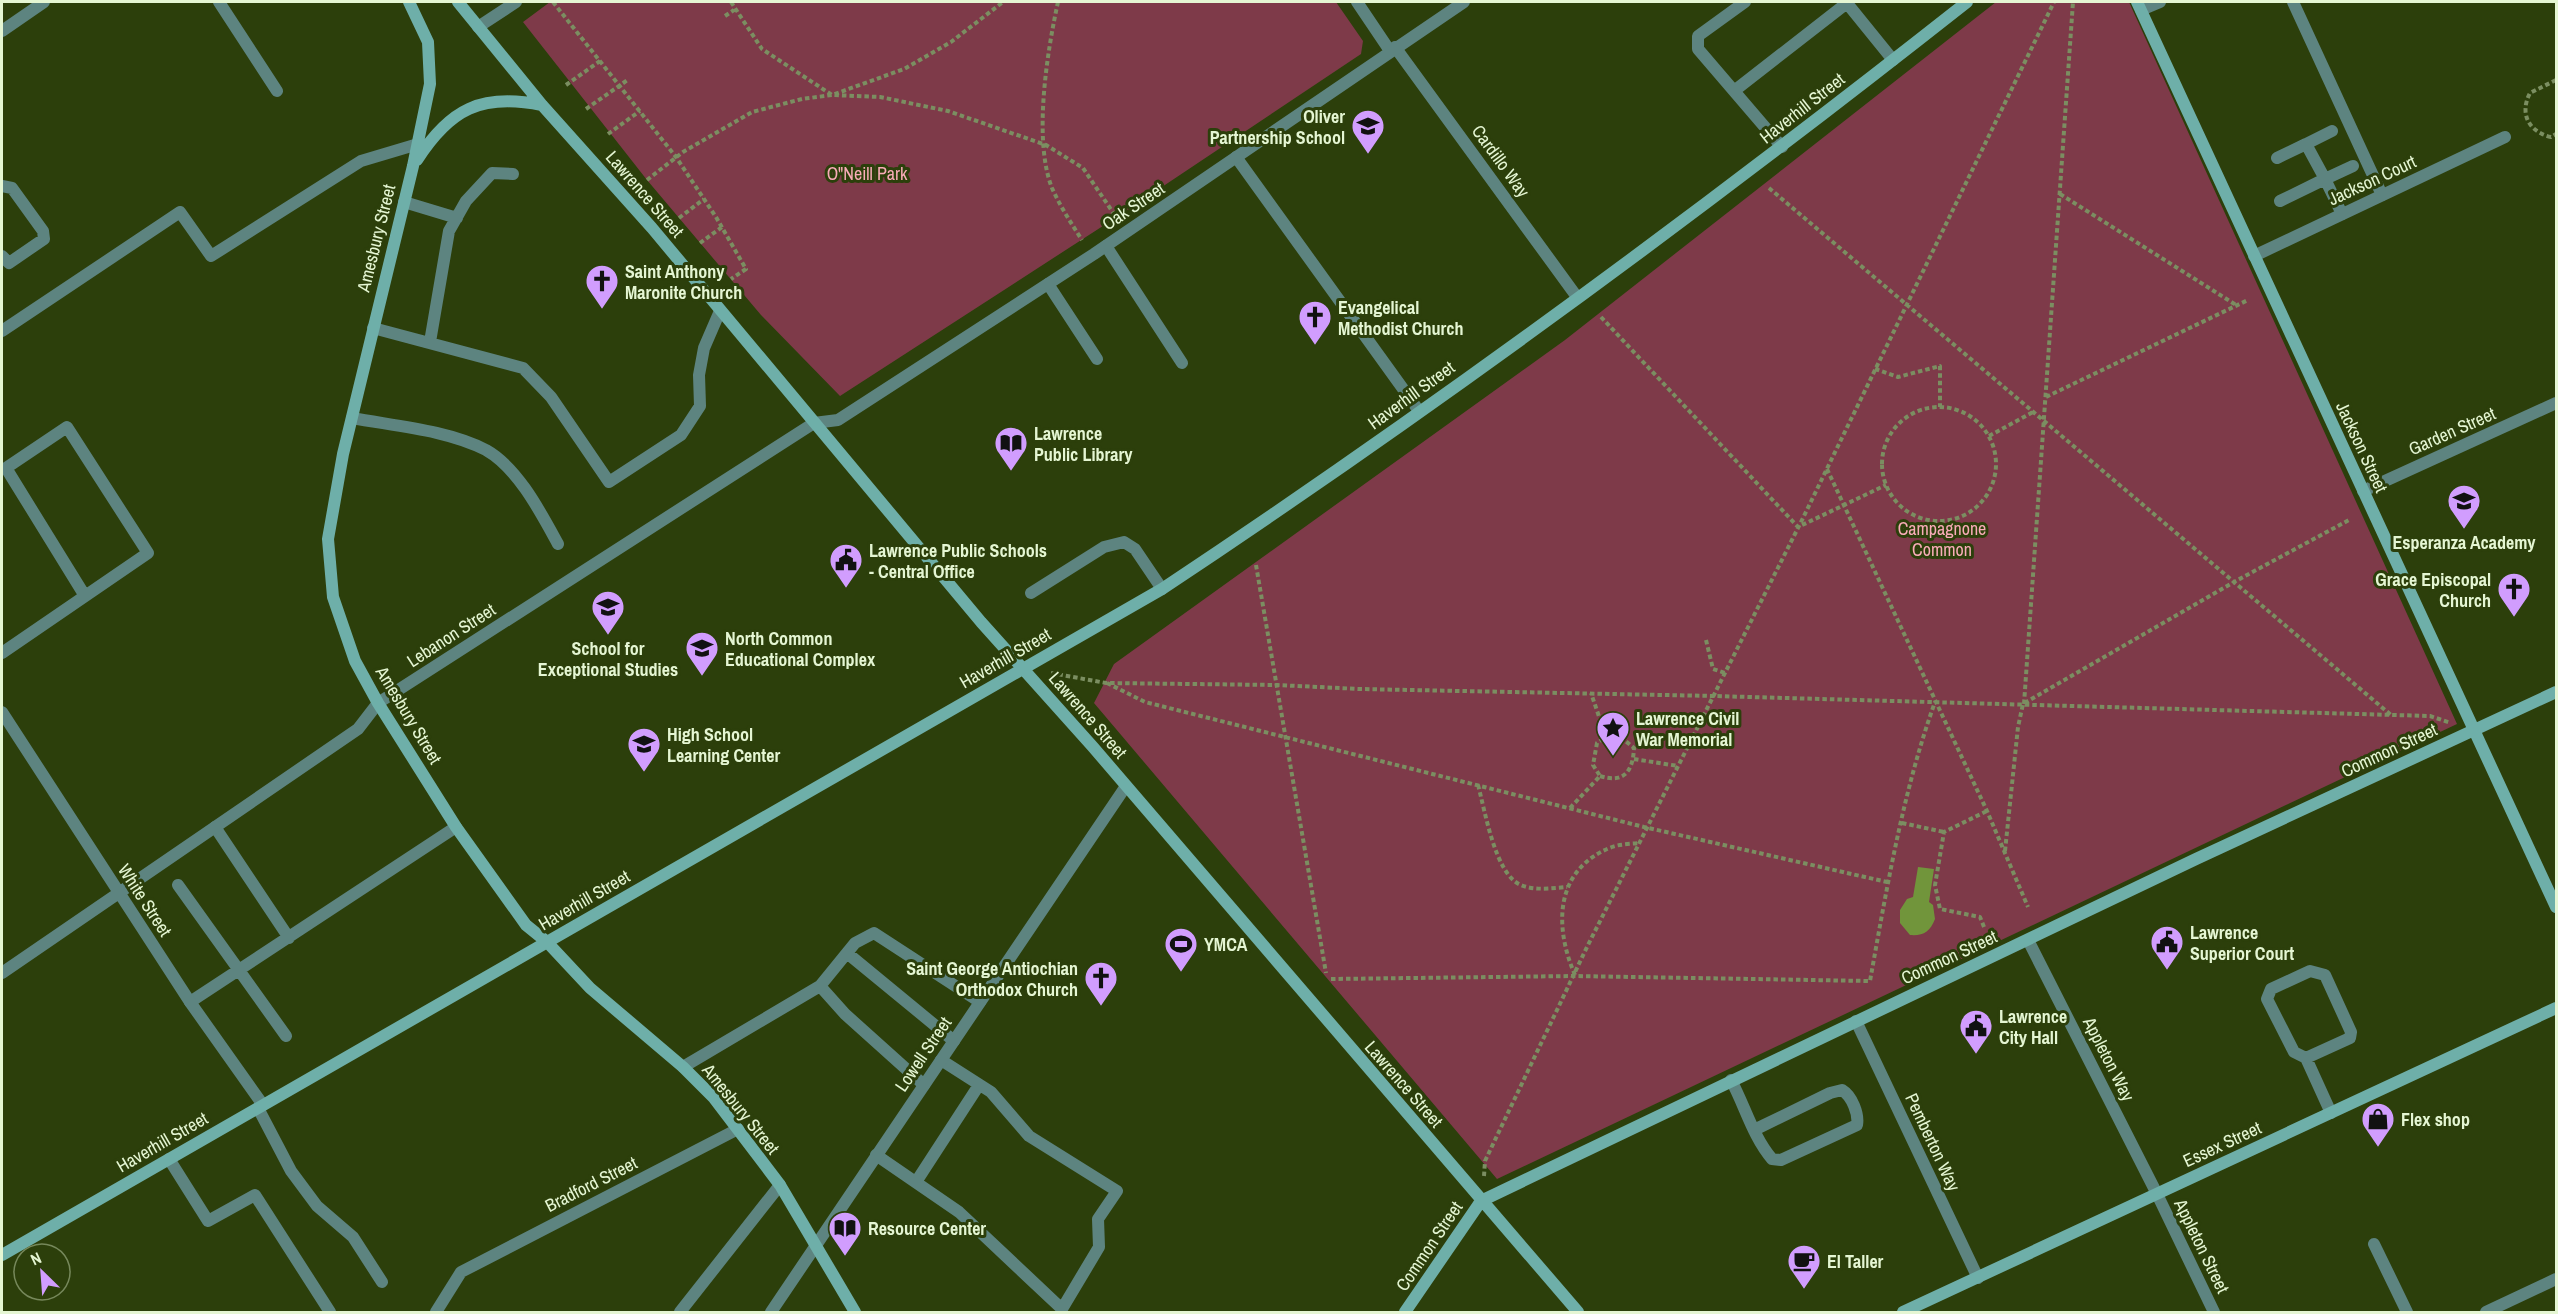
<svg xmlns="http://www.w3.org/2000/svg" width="2558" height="1314" font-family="'Archivo Narrow',sans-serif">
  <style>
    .green { fill: #7e3a49 }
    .water { fill: #71953b }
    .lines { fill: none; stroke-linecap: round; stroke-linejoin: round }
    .path { stroke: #7b8e61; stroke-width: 4; stroke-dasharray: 4.5 3; stroke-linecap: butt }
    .service { stroke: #5d8480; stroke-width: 12 }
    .pedestrian { stroke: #5d8480; stroke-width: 12 }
    .minor { stroke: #5d8480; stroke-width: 12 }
    .tertiary { stroke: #5d8480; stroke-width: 12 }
    .secondary { stroke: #6eafa9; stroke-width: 12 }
    .labels { text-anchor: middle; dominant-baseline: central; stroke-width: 6; stroke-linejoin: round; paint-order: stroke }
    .street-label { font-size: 18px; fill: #e5f6d3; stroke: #2c3f0b }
    .poi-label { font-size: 18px; font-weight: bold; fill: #e5f6d3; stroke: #2c3f0b; text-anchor: start }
    .park-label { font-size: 18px; fill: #faacb9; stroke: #2c3f0b }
  </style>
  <rect width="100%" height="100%" fill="#2c3f0b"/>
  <path class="green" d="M550,2h786l27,39 -2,13 -238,159 -283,183 -79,-81 -114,-135 -124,-158z
    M1996,2h133l328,722 -960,455 -403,-476 20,-39 451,-324z"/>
  <path class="water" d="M1918,867l16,2 -5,33 4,3 2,14c-5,13 -12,17 -25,16l-10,-12v-13l7,-11 6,-2z"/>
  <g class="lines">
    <path class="path" d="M553,2l123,155 40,60 30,52 -15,10
      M731,2l31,47 70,46 48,2 68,14 98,34 37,23 33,49
      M1058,2c-11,50 -25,138 -6,186 8,18 19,35 30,52
      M725,16l9,-6
      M2556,80l-26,13c-11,21 -1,39 21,44l5,-3
      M566,85l34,-24
      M586,109l43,-30
      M608,134l32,-23
      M647,180l36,-28 69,-40 50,-13 30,-4 72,-26 47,-27 52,-40
      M1769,188l622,527
      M2060,194l176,111
      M679,218l25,-19
      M700,243l22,-16
      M1601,317l197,210 88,-42
      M1875,369l23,8 42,-11v41
      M2046,397l202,-97
      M1882 464a57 57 0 1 1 114 0a57 57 0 1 1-114 0Z
      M1989,436l44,-24
      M1827,469l160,342 41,96
      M1256,565l70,408
      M1706,640l7,29 12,4
      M1051,673l55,10 171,2 83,4 354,7 716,20 21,7
      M1107,683l38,19 499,125 243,55
      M2024,704l49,-702
      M1634,759l44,7
      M1600,776c25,8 33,-6 34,-28l-17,-14 -11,3
      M1478,785c7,25 17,90 43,100 14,6 32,3 46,2
      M1570,808l30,-32 -7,-11 4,-22 9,-6 -15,-44
      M1902,823l42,9
      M2005,851l13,-124 5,-23 211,-122 115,-62
      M1984,927l-4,-10 -40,-8 -5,-24 9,-53 43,-21
      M1575,975c-21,-48 -21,-106 37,-128 8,-3 19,-3 27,-4
      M1331,979l244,-3 295,5c17,-94 33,-190 65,-279
      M1484,1176l1,-15 102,-214 216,-429 251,-516"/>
    <path class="service" d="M219,2l58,89
      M1745,2l-47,34v13l84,98
      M1846,2l47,58
      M2293,2l89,193
      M1395,47l182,250
      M1734,91l113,-88
      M2306,144l26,-13
      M1236,157l183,254
      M2277,158l29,-14 19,35 -45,22
      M2,186l10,2 31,43 1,8 -35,24 -7,-7
      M404,202l53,16
      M2342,214l-17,-35 28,-13
      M1106,246l76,117
      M1048,284l49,75
      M373,328l150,40 28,29 58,85 72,-47 19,-29 -1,-31 5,-27 16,-37
      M2,331l178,-119 31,44 150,-95 57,-17
      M430,342l19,-111 17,-30 26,-28 21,1
      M352,418c43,8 95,12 134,32 32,18 55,63 72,94
      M1031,593l73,-46 20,-5 11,7 27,40
      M2,653l146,-100 -81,-126 -61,41 79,128
      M215,827l74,111
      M178,885l108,151
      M847,953l107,88
      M820,986l25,28 79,71
      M190,1002l266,-175
      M2306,1058l44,-20 1,-6 -26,-57 -15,-4 -39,18 -4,10 27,53 12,6 25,55
      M683,1067l137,-81 35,-43 19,-10 106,69
      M1731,1080c14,26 22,57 41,79l9,1 76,-35c2,-11 -5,-29 -15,-35l-12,3 -76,37
      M258,1108l33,63 26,35 36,31 29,45
      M876,1155l83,57 103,97 37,-62 -1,-28 19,-28 -88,-55 -38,-44 -50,-32
      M169,1159l39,62 47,-26 75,117
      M916,1182l63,-97
      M680,1312l100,-127"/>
    <path class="pedestrian" d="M2028,940l129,254
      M1856,1021l122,257"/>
    <path class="minor" d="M1357,2l33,49
      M2141,10l19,-8
      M478,27l38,-25
      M2,31l42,-29
      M2254,256l251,-119
      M2363,491l193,-88
      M2,712l188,290 73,103
      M2,973l356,-244 20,-26 436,-280 24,-3 256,-166 370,-252
      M2157,1194l57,118
      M2374,1244l33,68
      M436,1312l25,-40 277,-143"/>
    <path class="tertiary" d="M771,1312l355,-526
      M2486,1312l70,-33"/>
    <path class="secondary" d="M409,2l19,40 2,42 -17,82 -70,288 -15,85 5,58 22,64 23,42 78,124 70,98 21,17 43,46 93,79 31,31 66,87 75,127
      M458,2l84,103 110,123 329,394 112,125 485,565
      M2137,2l419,905
      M417,160c33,-51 64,-67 125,-55
      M2,1255l1160,-666c277,-184 545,-382 805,-587
      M1405,1312l76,-111 715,-342 360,-167
      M1903,1312l653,-304"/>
  </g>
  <defs>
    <g id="school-pin" transform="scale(1.725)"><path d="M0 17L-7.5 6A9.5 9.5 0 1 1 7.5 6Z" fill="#d19dfe" stroke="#2c3f0b"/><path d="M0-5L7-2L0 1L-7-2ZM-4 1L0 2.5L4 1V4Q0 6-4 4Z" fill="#111"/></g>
    <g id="church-pin" transform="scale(1.725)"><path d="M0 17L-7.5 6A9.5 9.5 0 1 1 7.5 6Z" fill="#d19dfe" stroke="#2c3f0b"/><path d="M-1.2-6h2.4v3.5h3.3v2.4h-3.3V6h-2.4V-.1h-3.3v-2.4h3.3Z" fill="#111"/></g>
    <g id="library-pin" transform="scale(1.725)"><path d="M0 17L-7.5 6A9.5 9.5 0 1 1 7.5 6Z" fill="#d19dfe" stroke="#2c3f0b"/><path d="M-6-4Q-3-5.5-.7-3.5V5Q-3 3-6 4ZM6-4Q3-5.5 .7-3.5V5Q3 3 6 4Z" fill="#111"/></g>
    <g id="civic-pin" transform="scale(1.725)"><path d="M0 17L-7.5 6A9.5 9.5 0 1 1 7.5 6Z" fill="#d19dfe" stroke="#2c3f0b"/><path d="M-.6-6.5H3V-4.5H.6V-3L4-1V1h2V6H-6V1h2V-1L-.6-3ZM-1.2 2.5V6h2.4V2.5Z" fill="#111"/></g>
    <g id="sight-pin" transform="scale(1.725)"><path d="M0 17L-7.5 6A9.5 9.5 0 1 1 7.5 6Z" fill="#d19dfe" stroke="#2c3f0b"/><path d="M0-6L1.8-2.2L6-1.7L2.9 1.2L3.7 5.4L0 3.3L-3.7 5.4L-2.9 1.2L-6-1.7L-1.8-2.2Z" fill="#111"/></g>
    <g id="stadium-pin" transform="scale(1.725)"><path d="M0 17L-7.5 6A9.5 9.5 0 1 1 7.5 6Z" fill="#d19dfe" stroke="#2c3f0b"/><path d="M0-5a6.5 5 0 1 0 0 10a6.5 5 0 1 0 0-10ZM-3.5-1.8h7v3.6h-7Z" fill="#111"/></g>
    <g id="shop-pin" transform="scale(1.725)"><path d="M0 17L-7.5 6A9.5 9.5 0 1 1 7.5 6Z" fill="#d19dfe" stroke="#2c3f0b"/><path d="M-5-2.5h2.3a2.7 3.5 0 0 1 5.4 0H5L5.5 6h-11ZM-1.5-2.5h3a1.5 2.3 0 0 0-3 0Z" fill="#111"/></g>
    <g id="cafe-pin" transform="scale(1.725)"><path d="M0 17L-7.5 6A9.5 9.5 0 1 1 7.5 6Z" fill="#d19dfe" stroke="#2c3f0b"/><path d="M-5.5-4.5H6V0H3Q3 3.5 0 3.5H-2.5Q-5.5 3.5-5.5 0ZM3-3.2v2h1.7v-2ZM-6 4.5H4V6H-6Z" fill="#111"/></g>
  </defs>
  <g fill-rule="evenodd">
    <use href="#school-pin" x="1368" y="126"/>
    <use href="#church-pin" x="602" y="281"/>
    <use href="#church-pin" x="1315" y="317"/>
    <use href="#library-pin" x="1011" y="443"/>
    <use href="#school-pin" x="2464" y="501"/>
    <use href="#civic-pin" x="846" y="560"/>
    <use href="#church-pin" x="2514" y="589"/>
    <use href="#school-pin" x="608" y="607"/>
    <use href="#school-pin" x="702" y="648"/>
    <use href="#sight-pin" x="1613" y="728"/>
    <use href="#school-pin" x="644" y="744"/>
    <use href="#civic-pin" x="2167" y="942"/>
    <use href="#stadium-pin" x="1181" y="944"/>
    <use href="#church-pin" x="1101" y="978"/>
    <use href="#civic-pin" x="1976" y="1026"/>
    <use href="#shop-pin" x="2378" y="1119"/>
    <use href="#library-pin" x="845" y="1228"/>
    <use href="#cafe-pin" x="1804" y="1261"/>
  </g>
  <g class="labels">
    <g class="street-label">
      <text transform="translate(1802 108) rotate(-38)">Haverhill Street</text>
      <text transform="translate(1501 161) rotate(54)">Cardillo Way</text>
      <text transform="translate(2372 180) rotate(-25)">Jackson Court</text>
      <text transform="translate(645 194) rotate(49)">Lawrence Street</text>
      <text transform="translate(1133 206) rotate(-34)">Oak Street</text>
      <text transform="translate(376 238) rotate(-76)">Amesbury Street</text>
      <text transform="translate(1411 395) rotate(-36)">Haverhill Street</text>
      <text transform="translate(2452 431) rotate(-24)">Garden Street</text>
      <text transform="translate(2362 447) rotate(65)">Jackson Street</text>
      <text transform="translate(451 635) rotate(-33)">Lebanon Street</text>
      <text transform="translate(1005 658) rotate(-30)">Haverhill Street</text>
      <text transform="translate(409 715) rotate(59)">Amesbury Street</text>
      <text transform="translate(1088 715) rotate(49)">Lawrence Street</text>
      <text transform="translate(2389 750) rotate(-25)">Common Street</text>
      <text transform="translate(145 900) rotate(57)">White Street</text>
      <text transform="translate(584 900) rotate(-30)">Haverhill Street</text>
      <text transform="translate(1949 957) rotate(-25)">Common Street</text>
      <text transform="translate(923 1054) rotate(-56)">Lowell Street</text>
      <text transform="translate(2109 1059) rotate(63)">Appleton Way</text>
      <text transform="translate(1404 1084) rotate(49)">Lawrence Street</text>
      <text transform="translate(741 1109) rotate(51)">Amesbury Street</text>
      <text transform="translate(162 1142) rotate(-30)">Haverhill Street</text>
      <text transform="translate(1933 1142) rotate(65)">Pemberton Way</text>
      <text transform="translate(2222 1144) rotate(-25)">Essex Street</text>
      <text transform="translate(591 1184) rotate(-27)">Bradford Street</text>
      <text transform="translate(1429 1246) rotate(-56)">Common Street</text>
      <text transform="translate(2202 1246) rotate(64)">Appleton Street</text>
    </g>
    <g class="poi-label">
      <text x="1345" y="116" text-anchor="end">Oliver<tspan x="1345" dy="21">Partnership School</tspan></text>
      <text x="625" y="271">Saint Anthony<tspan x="625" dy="21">Maronite Church</tspan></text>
      <text x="1338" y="307">Evangelical<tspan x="1338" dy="21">Methodist Church</tspan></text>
      <text x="1034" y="433">Lawrence<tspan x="1034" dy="21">Public Library</tspan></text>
      <text x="2464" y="542" text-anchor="middle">Esperanza Academy</text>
      <text x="869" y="550">Lawrence Public Schools<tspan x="869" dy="21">- Central Office</tspan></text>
      <text x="2491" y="579" text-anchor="end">Grace Episcopal<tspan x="2491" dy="21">Church</tspan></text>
      <text x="725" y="638">North Common<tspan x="725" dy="21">Educational Complex</tspan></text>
      <text x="608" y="648" text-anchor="middle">School for<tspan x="608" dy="21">Exceptional Studies</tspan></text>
      <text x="1636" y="718">Lawrence Civil<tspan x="1636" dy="21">War Memorial</tspan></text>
      <text x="667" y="734">High School<tspan x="667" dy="21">Learning Center</tspan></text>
      <text x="2190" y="932">Lawrence<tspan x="2190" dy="21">Superior Court</tspan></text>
      <text x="1204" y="944">YMCA</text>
      <text x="1078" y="968" text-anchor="end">Saint George Antiochian<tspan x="1078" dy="21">Orthodox Church</tspan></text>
      <text x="1999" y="1016">Lawrence<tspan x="1999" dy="21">City Hall</tspan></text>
      <text x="2401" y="1119">Flex shop</text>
      <text x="868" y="1228">Resource Center</text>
      <text x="1827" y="1261">El Taller</text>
    </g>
    <g class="park-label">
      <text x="867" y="173">O"Neill Park</text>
      <text x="1942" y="528">Campagnone<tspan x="1942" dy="21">Common</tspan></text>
    </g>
  </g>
  <rect width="2558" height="1314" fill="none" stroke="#e5f6d3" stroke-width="6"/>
  <g transform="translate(42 1272) rotate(335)"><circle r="28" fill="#2c3f0b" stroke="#76885b" stroke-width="1.5"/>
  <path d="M0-4.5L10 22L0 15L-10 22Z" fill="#d19dfe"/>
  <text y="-9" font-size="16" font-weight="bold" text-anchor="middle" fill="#e5f6d3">N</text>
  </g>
</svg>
